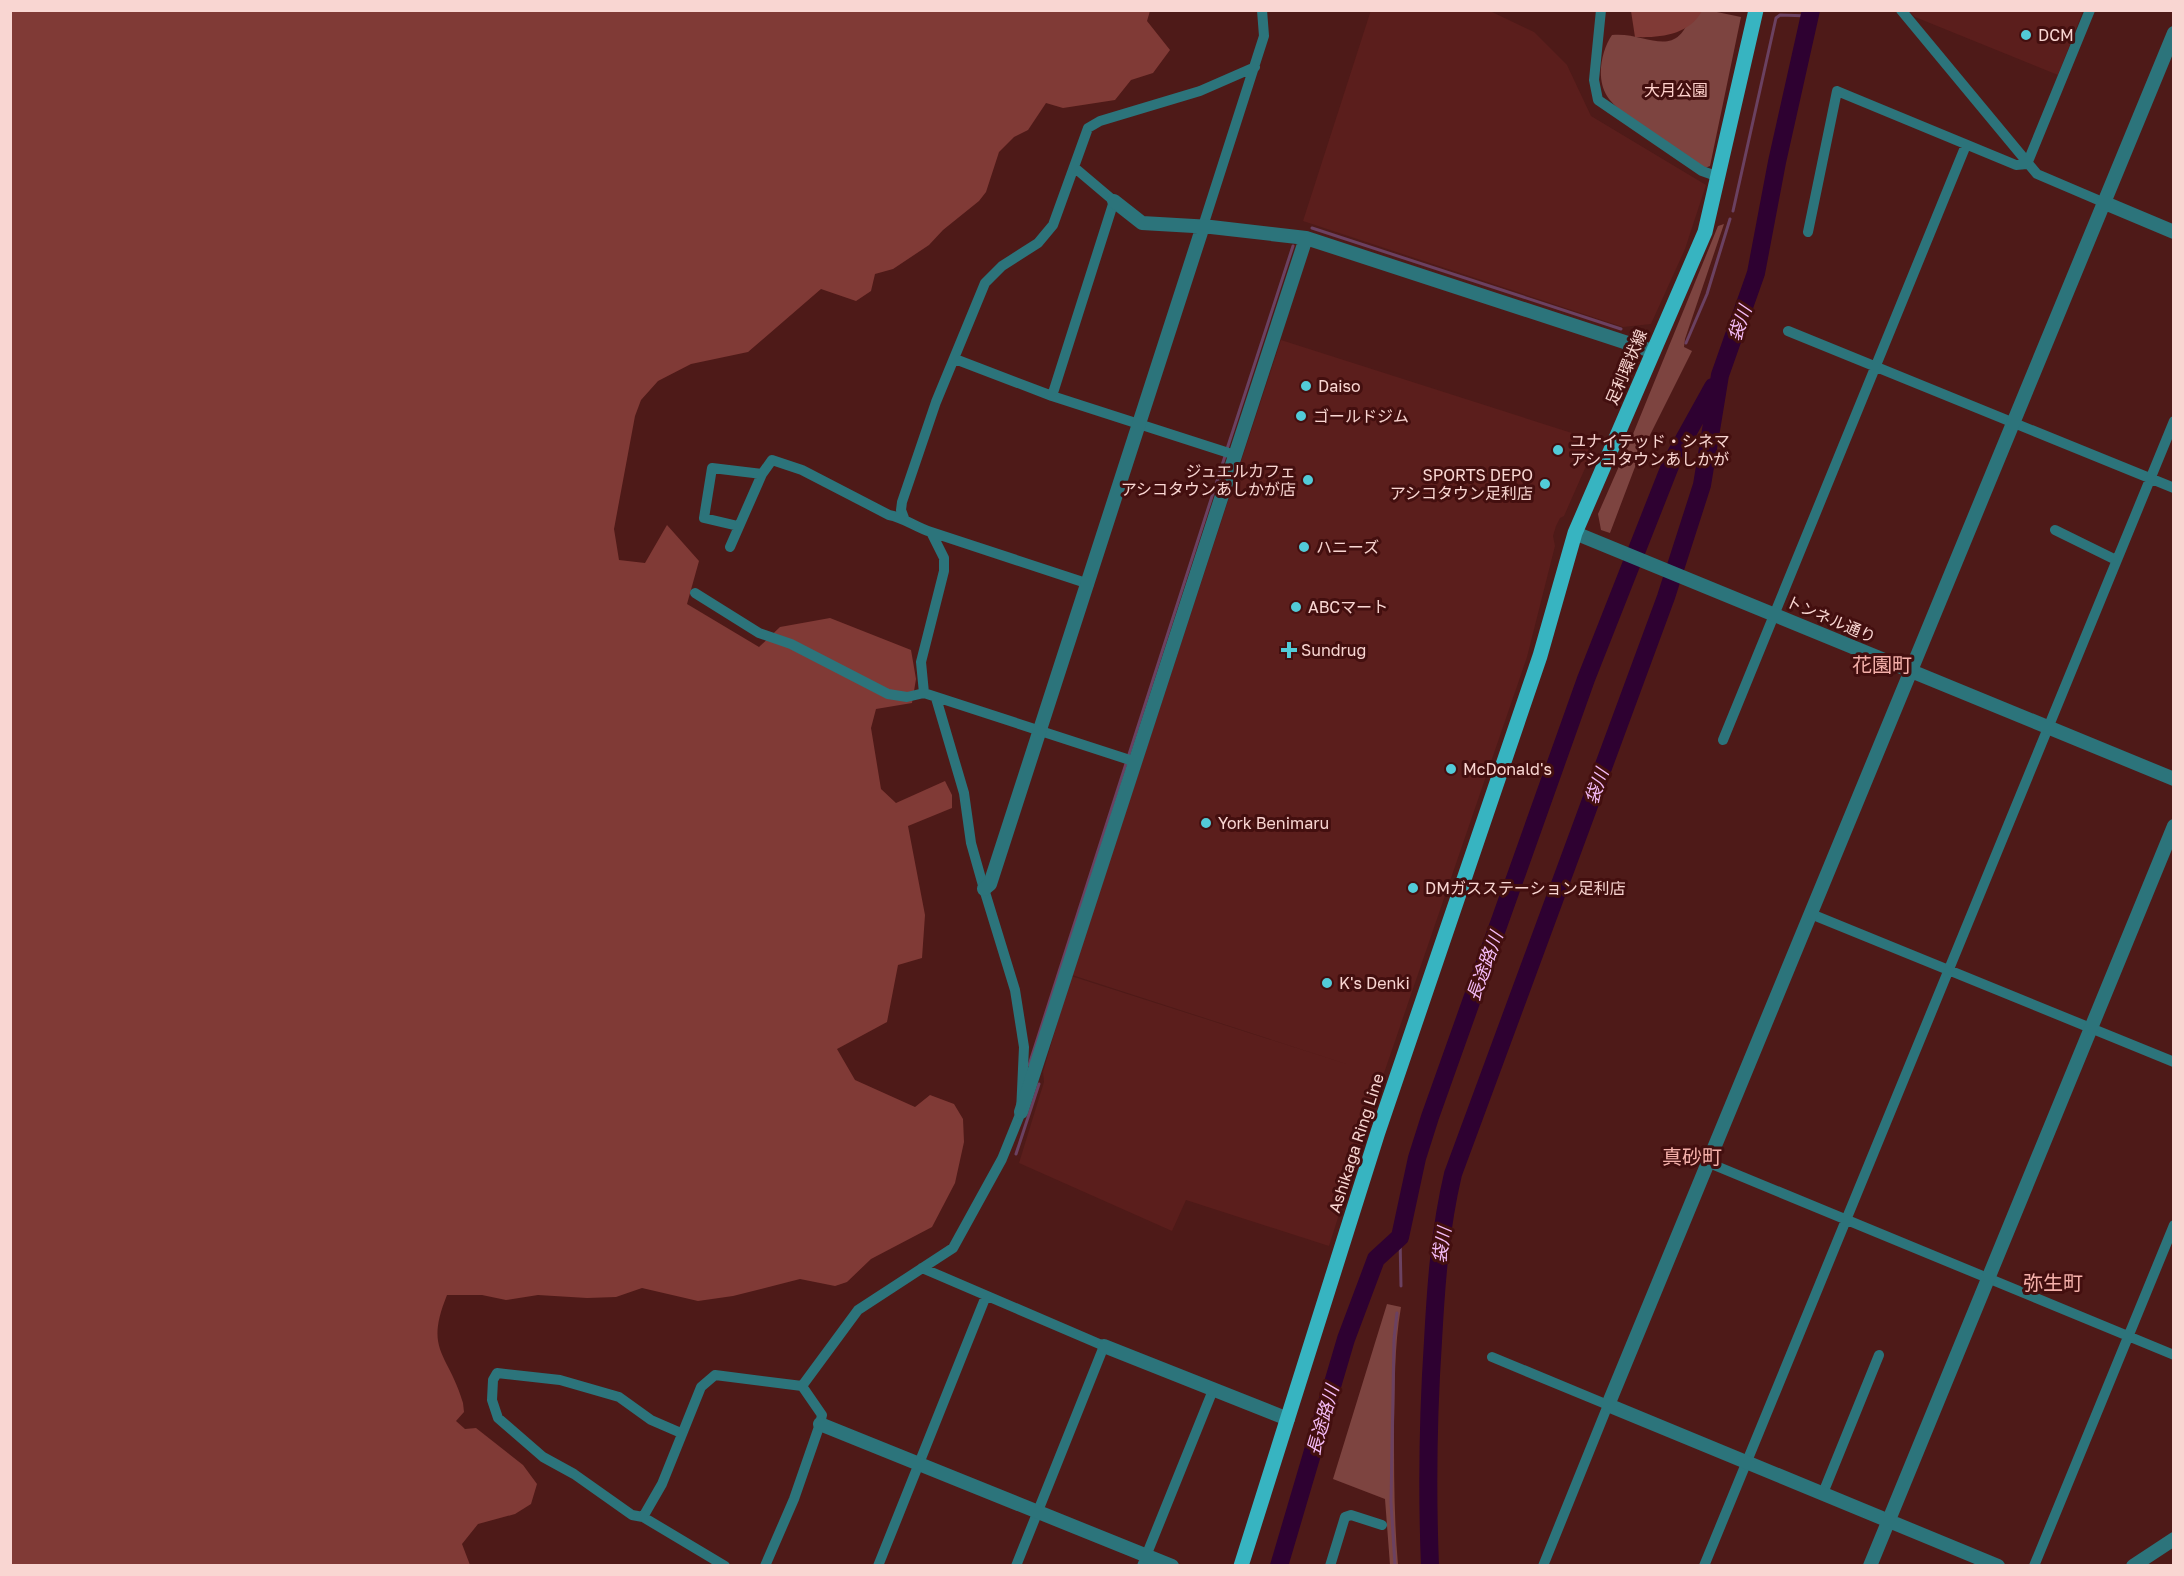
<svg xmlns="http://www.w3.org/2000/svg" width="2184" height="1576" font-family="'Golos Text','Noto Sans JP',sans-serif">
  <style>
    .built { fill: #5b1e1c }
    .green { fill: #7d4440 }
    .forest { fill: #803a36 }
    .lines { fill: none; stroke-linecap: round; stroke-linejoin: round }
    .stream { stroke: #6b4161; stroke-width: 3 }
    .river { stroke: #2e0131; stroke-width: 18 }
    .minor { stroke: #2c747b; stroke-width: 10 }
    .tertiary { stroke: #2c747b; stroke-width: 14 }
    .primary { stroke: #37b4c1; stroke-width: 15 }
    .poi-dot { fill: #52cbd8; stroke: #430f0f; stroke-width: 2 }
    .labels { text-anchor: middle; dominant-baseline: central; stroke-width: 6; stroke-linejoin: round; paint-order: stroke }
    .poi-label { font-size: 16px; fill: #f9d6d2; stroke: #430f0f; text-anchor: start }
    .park-label { font-size: 16px; fill: #ffd2cd; stroke: #430f0f }
    .street-label { font-size: 16px; fill: #f9d6d2; stroke: #430f0f }
    .water-label { font-size: 18px; font-style: italic; fill: #f4bbf7; stroke: #430f0f }
    .quarter-label { font-size: 20px; fill: #f4b0aa; stroke: #430f0f }
  </style>
  <rect width="100%" height="100%" fill="#4e1a18"/>
  <path class="built" d="M1371,10l119,1 44,21 33,33 24,51 115,69 -21,64 -34,75 -28,3 -320,-106z
    M1909,11h174l-25,64 -143,-58z
    M1281,340l316,101 -33,75 -4,2 -4,8 -3,10 2,10 -28,111 -144,419 -54,170 -143,-46 -14,31 -153,-68 25,-81 -1,-10 28,-96 285,91 -284,-92z"/>
  <path class="green" d="M1692,11h20l29,6 -31,149 -5,2c-21,-14 -87,-53 -98,-72 -11,-17 -6,-45 5,-61 35,-4 65,29 80,-24z
    M1724,224l-39,115 -1,8 8,4 -54,108 -28,74 -9,-3 -3,-16 33,-75 87,-213z
    M1387,1304l14,3c-7,40 -6,80 -7,120 0,46 0,92 4,138h-8l-5,-66 -52,-20z"/>
  <path class="forest" d="M11,11h1139l-3,10 23,29 -17,23 -22,7 -16,20 -52,8 -17,-5 -18,27 -14,7 -15,15 -13,40 -7,9 -36,29 -14,15 -36,24 -18,5 -4,17 -15,10 -35,-12 -73,63 -57,12 -33,17 -17,19 -6,16 -21,113 5,31 26,3 22,-38 32,36 -12,43 72,43 21,-20 50,-9 81,32 5,29 -4,24 -36,6 -5,19 10,61 15,14 49,-22 7,14v13l-44,18 17,89 -3,43 -24,7 -11,57 -50,27 18,31 60,27 15,-12 24,9 9,15 1,23 -9,41 -23,44 -61,32 -24,23 -12,4 -35,-7 -67,17 -35,5 -56,-13 -26,9 -29,1 -49,-3 -32,5 -24,-5h-35c-23,57 1,57 16,108l1,9 -8,9 9,8 11,-1 47,37 14,19 -6,20 -16,10 -37,10 -16,20 8,21 -459,1z
    M1631,11v-1l71,1c-13,24 -42,27 -67,26z"/>
  <g class="lines">
    <path class="stream" d="M1733,211l43,-193 4,-3 30,1
      M1312,228l309,101
      M1686,343l21,-49 23,-75
      M1227,449l66,-203
      M1029,1065l196,-609
      M1016,1154l23,-70
      M1400,1237l1,49
      M1395,1566l-4,-64 3,-163 3,-26"/>
    <path class="river" d="M1279,1566l67,-227 30,-80 24,-22 17,-79 13,-41 156,-438 86,-218 41,-74
      M1430,1566c-3,-75 -2,-150 3,-225 3,-56 7,-112 20,-167l213,-577 36,-112 18,-110 36,-102 21,-111 34,-152"/>
    <path class="minor" d="M1601,10l-7,70 4,20 104,71 17,6
      M1901,10l136,164 68,29
      M1203,226l61,-190 -2,-26
      M1808,232l29,-141 179,74 11,-1 63,-154
      M1788,331l386,157
      M955,359l97,37 183,59
      M1052,396l62,-195 -39,-33
      M904,518l-3,-8 1,-8 34,-100 49,-119 17,-17 36,-23 15,-18 35,-97 12,-7 100,-30 55,-24
      M738,526l-34,-8 8,-50 50,6
      M2055,530l61,30
      M931,532l158,52
      M730,547l32,-73 10,-14 30,10 87,45c16,3 26,12 42,17l13,26v13l-23,91 3,31
      M695,593l64,40 32,11 97,50 19,3 17,-4 212,69
      M1723,740l243,-595
      M1811,914l363,148
      M1709,1163l465,192
      M922,1268l182,78 -88,220
      M1492,1357l116,48 -65,161
      M802,1386l56,-76 95,-62 49,-89 19,-47 3,-65 -9,-57 -31,-101 -13,-46 -7,-50 -28,-95
      M681,1433l-30,-13 -32,-23 -59,-17 -63,-7 -4,7 -1,20 6,18 45,39 31,17 58,41 11,2 82,49
      M1823,1493l56,-138
      M643,1517l19,-33 39,-97 14,-12 87,11 20,29 -2,9 -26,75 -29,67
      M878,1566l108,-270
      M1142,1566l71,-176
      M1330,1566l15,-49 6,-2 31,10
      M1704,1566l470,-1145
      M2034,1566l140,-341"/>
    <path class="tertiary" d="M1114,201l28,22 69,4 95,11 346,113
      M2105,203l69,29
      M1575,533l599,246
      M984,889l6,-5 213,-658
      M1021,1112l285,-874
      M1104,1346l184,73
      M820,1424l352,142
      M1870,1566l304,-740
      M1998,1566l-390,-161 566,-1372
      M2133,1566l41,-27"/>
    <path class="primary" d="M1241,1566l137,-434 162,-476 35,-123 130,-301 51,-222"/>
  </g>
  <g class="poi-dot">
    <circle cx="2026" cy="35" r="6"/>
    <circle cx="1306" cy="386" r="6"/>
    <circle cx="1301" cy="416" r="6"/>
    <circle cx="1558" cy="450" r="6"/>
    <circle cx="1308" cy="480" r="6"/>
    <circle cx="1545" cy="484" r="6"/>
    <circle cx="1304" cy="547" r="6"/>
    <circle cx="1296" cy="607" r="6"/>
    <path d="M1286 641h6v6h6v6h-6v6h-6v-6h-6v-6h6z"/>
    <circle cx="1451" cy="769" r="6"/>
    <circle cx="1206" cy="823" r="6"/>
    <circle cx="1413" cy="888" r="6"/>
    <circle cx="1327" cy="983" r="6"/>
  </g>
  <g class="labels">
    <g class="poi-label">
      <text x="2038" y="35">DCM</text>
      <text x="1318" y="386">Daiso</text>
      <text x="1313" y="416">ゴールドジム</text>
      <text x="1570" y="441">ユナイテッド・シネマ<tspan x="1570" dy="18">アシコタウンあしかが</tspan></text>
      <text x="1296" y="471" text-anchor="end">ジュエルカフェ<tspan x="1296" dy="18">アシコタウンあしかが店</tspan></text>
      <text x="1533" y="475" text-anchor="end">SPORTS DEPO<tspan x="1533" dy="18">アシコタウン足利店</tspan></text>
      <text x="1316" y="547">ハニーズ</text>
      <text x="1308" y="607">ABCマート</text>
      <text x="1301" y="650">Sundrug</text>
      <text x="1463" y="769">McDonald's</text>
      <text x="1218" y="823">York Benimaru</text>
      <text x="1425" y="888">DMガスステーション足利店</text>
      <text x="1339" y="983">K's Denki</text>
    </g>
    <g class="park-label">
      <text x="1676" y="90">大月公園</text>
    </g>
    <g class="street-label">
      <text transform="translate(1626 367) rotate(-67)">足利環状線</text>
      <text transform="translate(1831 619) rotate(23)">トンネル通り</text>
      <text transform="translate(1356 1143) rotate(-72)">Ashikaga Ring Line</text>
    </g>
    <g class="water-label">
      <text transform="translate(1739 323) rotate(-70)">袋川</text>
      <text transform="translate(1596 786) rotate(-70)">袋川</text>
      <text transform="translate(1484 966) rotate(-70)">長途路川</text>
      <text transform="translate(1441 1245) rotate(-81)">袋川</text>
      <text transform="translate(1322 1420) rotate(-74)">長途路川</text>
    </g>
    <g class="quarter-label">
      <text x="1882" y="664">花園町</text>
      <text x="1692" y="1156">真砂町</text>
      <text x="2053" y="1282">弥生町</text>
    </g>
  </g>
  <rect width="2184" height="1576" fill="none" stroke="#f9d6d2" stroke-width="24"/>
</svg>
